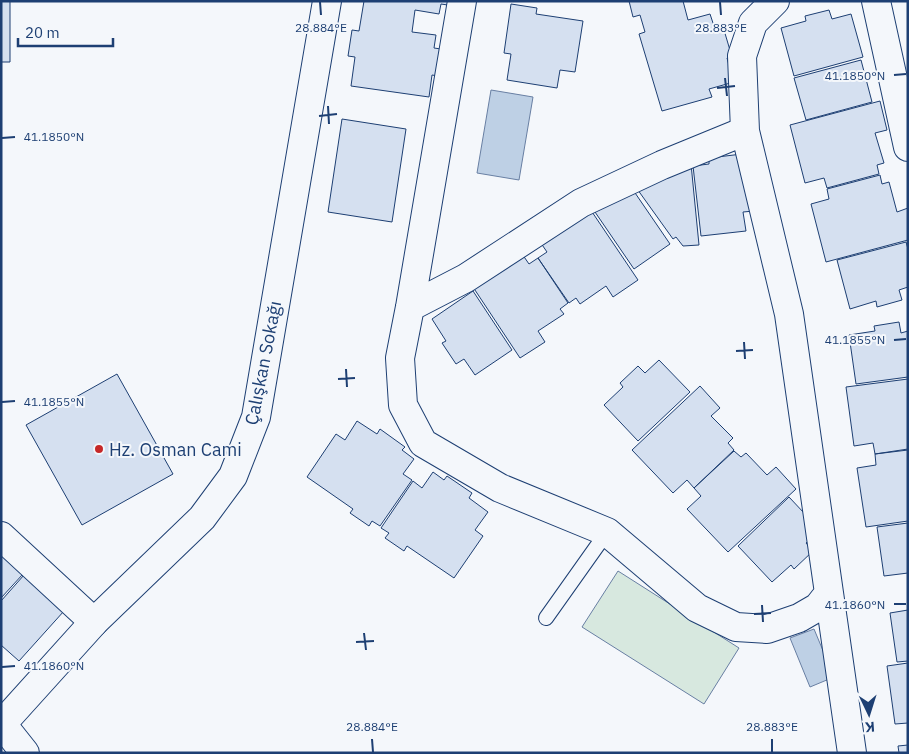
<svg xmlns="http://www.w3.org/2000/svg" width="909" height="754" font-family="'IBM Plex Sans',sans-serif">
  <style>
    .green { fill: #d7e8df; stroke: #687fa3 }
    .water { fill: #bed0e5; stroke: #687fa3 }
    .building { fill: #d5e0f0; stroke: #1d3f73 }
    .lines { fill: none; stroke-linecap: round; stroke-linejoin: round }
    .service-casing { stroke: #1d3f73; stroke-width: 16 }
    .minor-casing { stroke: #1d3f73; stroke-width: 30 }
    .secondary-casing { stroke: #1d3f73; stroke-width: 30 }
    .service { stroke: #f4f7fb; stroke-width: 14 }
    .minor { stroke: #f4f7fb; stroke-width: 28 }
    .secondary { stroke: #f4f7fb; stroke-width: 28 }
    .ticks { fill: none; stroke: #1d3f73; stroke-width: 2 }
    .poi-dot { fill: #c62828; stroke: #f4f7fb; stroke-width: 2 }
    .labels { text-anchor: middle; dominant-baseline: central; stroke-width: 4; stroke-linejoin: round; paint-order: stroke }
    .street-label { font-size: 18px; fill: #1d3f73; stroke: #f4f7fb }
    .poi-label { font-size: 18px; fill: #1d3f73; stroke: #f4f7fb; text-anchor: start }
    .ticks-label { font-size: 12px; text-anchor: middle; fill: #1d3f73; stroke: #f4f7fb; stroke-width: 4; stroke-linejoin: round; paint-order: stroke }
  </style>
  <rect width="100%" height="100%" fill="#f4f7fb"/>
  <path class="green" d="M618,571l121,77 -35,56 -122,-77z"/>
  <path class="water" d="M491,90l42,7 -14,83 -42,-7z
    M814,629l20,48 -24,10 -20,-49z"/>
  <path class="building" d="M1,1h9v61h-9z
    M364,1h91l-1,5 -13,-2 -2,10 -24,-4 -3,22 24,3 -2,13 14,2 -4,27 -12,-2 -3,22 -78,-11 4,-29 -7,-1 4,-26 7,1z
    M629,1h54l5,19 22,-6 6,18 8,-2 8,27 -5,1 7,24 -25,7 3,8 -50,14 -23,-77 6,-2 -5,-17 -7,2z
    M511,4l26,4 -1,6 47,7 -8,51 -15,-2 -3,18 -50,-8 4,-26 -7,-1z
    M829,10l3,9 19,-5 12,43 -69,19 -13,-48 25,-7 -1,-5z
    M861,60l11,42 -66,18 -12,-42z
    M880,101l7,29 -12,3 9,30 -7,2 2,9 -52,14 -3,-10 -19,5 -15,-58z
    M342,119l64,10 -14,93 -64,-10z
    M742,154l12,57 -11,1 3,19 -45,5 -8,-70 16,-2v-6z
    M691,164l8,81 -16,1 -7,-9 -3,2 -38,-53z
    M880,175l2,9 7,-2 8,30 11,-4v32l-82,22 -15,-58 18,-5 -2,-10z
    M631,187l39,57 -36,25 -39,-57z
    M586,203l52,77 -25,17 -7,-11 -26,18 -4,-6 -7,5 -31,-45 9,-6 -11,-16z
    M906,242l2,7v38l-9,3 3,10 -25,7 -1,-6 -26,8 -13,-49z
    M518,248l11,16 9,-6 30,45 -8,6 4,5 -26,17 7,11 -25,16 -51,-77z
    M473,291l39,59 -37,25 -11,-16 -8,5 -14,-21 4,-2 -14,-22z
    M899,322l2,11 7,-2v46l-52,7 -7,-49 26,-4 -1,-5z
    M659,360l31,32 -52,49 -34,-36 19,-18 -3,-4 18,-17 7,7z
    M117,374l56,100 -91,51 -56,-100z
    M908,379v70l-33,5 -2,-11 -19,3 -8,-59z
    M700,386l20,22 -9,8 22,22 -5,5 6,7 -40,38 -7,-8 -14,13 -41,-43z
    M357,421l20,13 3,-5 25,18 -3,3 12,9 -11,15 9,6 -32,46 -8,-5 -3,5 -19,-13 3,-4 -46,-32 29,-43 9,6z
    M908,450v71l-42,6 -9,-59 19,-3 -1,-11z
    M734,451l7,6 5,-4 21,22 9,-8 20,22 -68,63 -41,-43 14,-13 -7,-8z
    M433,472l11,8 3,-4 25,17 -3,5 19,14 -13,18 8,6 -29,42 -47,-32 -3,5 -19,-13 4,-5 -8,-5 32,-47 9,7z
    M789,497l31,33 -14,13 7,8 -19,18 -3,-4 -19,17 -34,-36z
    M908,523v50l-24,3 -7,-49z
    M1,555l22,19 -22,24z
    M24,575l40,36 -45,50 -18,-16v-44z
    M908,610v51l-11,1 -7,-49z
    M908,663v60l-13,1 -8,-58z
    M908,745v8h-9l-1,-7z"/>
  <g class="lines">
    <g class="service-casing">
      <path id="service" d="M546,618l61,-86"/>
    </g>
    <g class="minor-casing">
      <path id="minor" d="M462,1l-52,306 -10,51 3,47 20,38 77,45 107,44 90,76 39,19 31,2 32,-11 19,-11 11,-14 -40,-279 -44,-183 -3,-75 11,-33 22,-22
        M876,1l32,146
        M410,307l56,-29 115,-75 81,-38 83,-34
        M1,536l93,86
        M829,593l23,160
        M2,724l23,29"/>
    </g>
    <g class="secondary-casing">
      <path id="secondary" d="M1,725l93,-103 108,-104 31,-42 23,-59 71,-416"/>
    </g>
    <use href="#service" class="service"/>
    <use href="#minor" class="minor"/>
    <use href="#secondary" class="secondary"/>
  </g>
  <path class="ticks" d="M320,2l1,13M720,2l1,13M894,75l12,-1M725,78l2,18M717,88l18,-2M328,106l1,18M319,116l18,-2M2,138l13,-1M894,340l12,-1M744,342l1,17M736,351l17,-1M346,369l1,18M338,379l17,-1M2,402l13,-1M894,604h12M762,605l1,17M754,614l17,-1M364,633l2,17M356,642l18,-1M2,667l13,-1M372,739l1,13M772,739v13"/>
  <circle class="poi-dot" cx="99" cy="449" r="5"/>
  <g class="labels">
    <g class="street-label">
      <text transform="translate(263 363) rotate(-79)">Çalışkan Sokağı</text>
    </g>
    <g class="poi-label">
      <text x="109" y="449">Hz. Osman Cami</text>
    </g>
  </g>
  <g class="ticks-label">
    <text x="321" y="32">28.884°E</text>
    <text x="721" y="32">28.883°E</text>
    <text x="855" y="80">41.1850°N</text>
    <text x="54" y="141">41.1850°N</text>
    <text x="855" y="344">41.1855°N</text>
    <text x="54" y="406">41.1855°N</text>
    <text x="855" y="609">41.1860°N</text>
    <text x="54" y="670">41.1860°N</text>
    <text x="372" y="731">28.884°E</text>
    <text x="772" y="731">28.883°E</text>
  </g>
  <rect width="909" height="754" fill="none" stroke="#1d3f73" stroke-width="5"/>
  <g transform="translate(869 714) rotate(176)" stroke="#f4f7fb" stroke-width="4" paint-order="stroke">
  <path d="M0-4L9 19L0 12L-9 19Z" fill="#1d3f73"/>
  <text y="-8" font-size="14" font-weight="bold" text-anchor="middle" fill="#1d3f73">K</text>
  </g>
  <path d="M18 38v8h95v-8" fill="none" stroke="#1d3f73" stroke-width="2.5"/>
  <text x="25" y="38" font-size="15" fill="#1d3f73" stroke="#f4f7fb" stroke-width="4" paint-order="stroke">20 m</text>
</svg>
